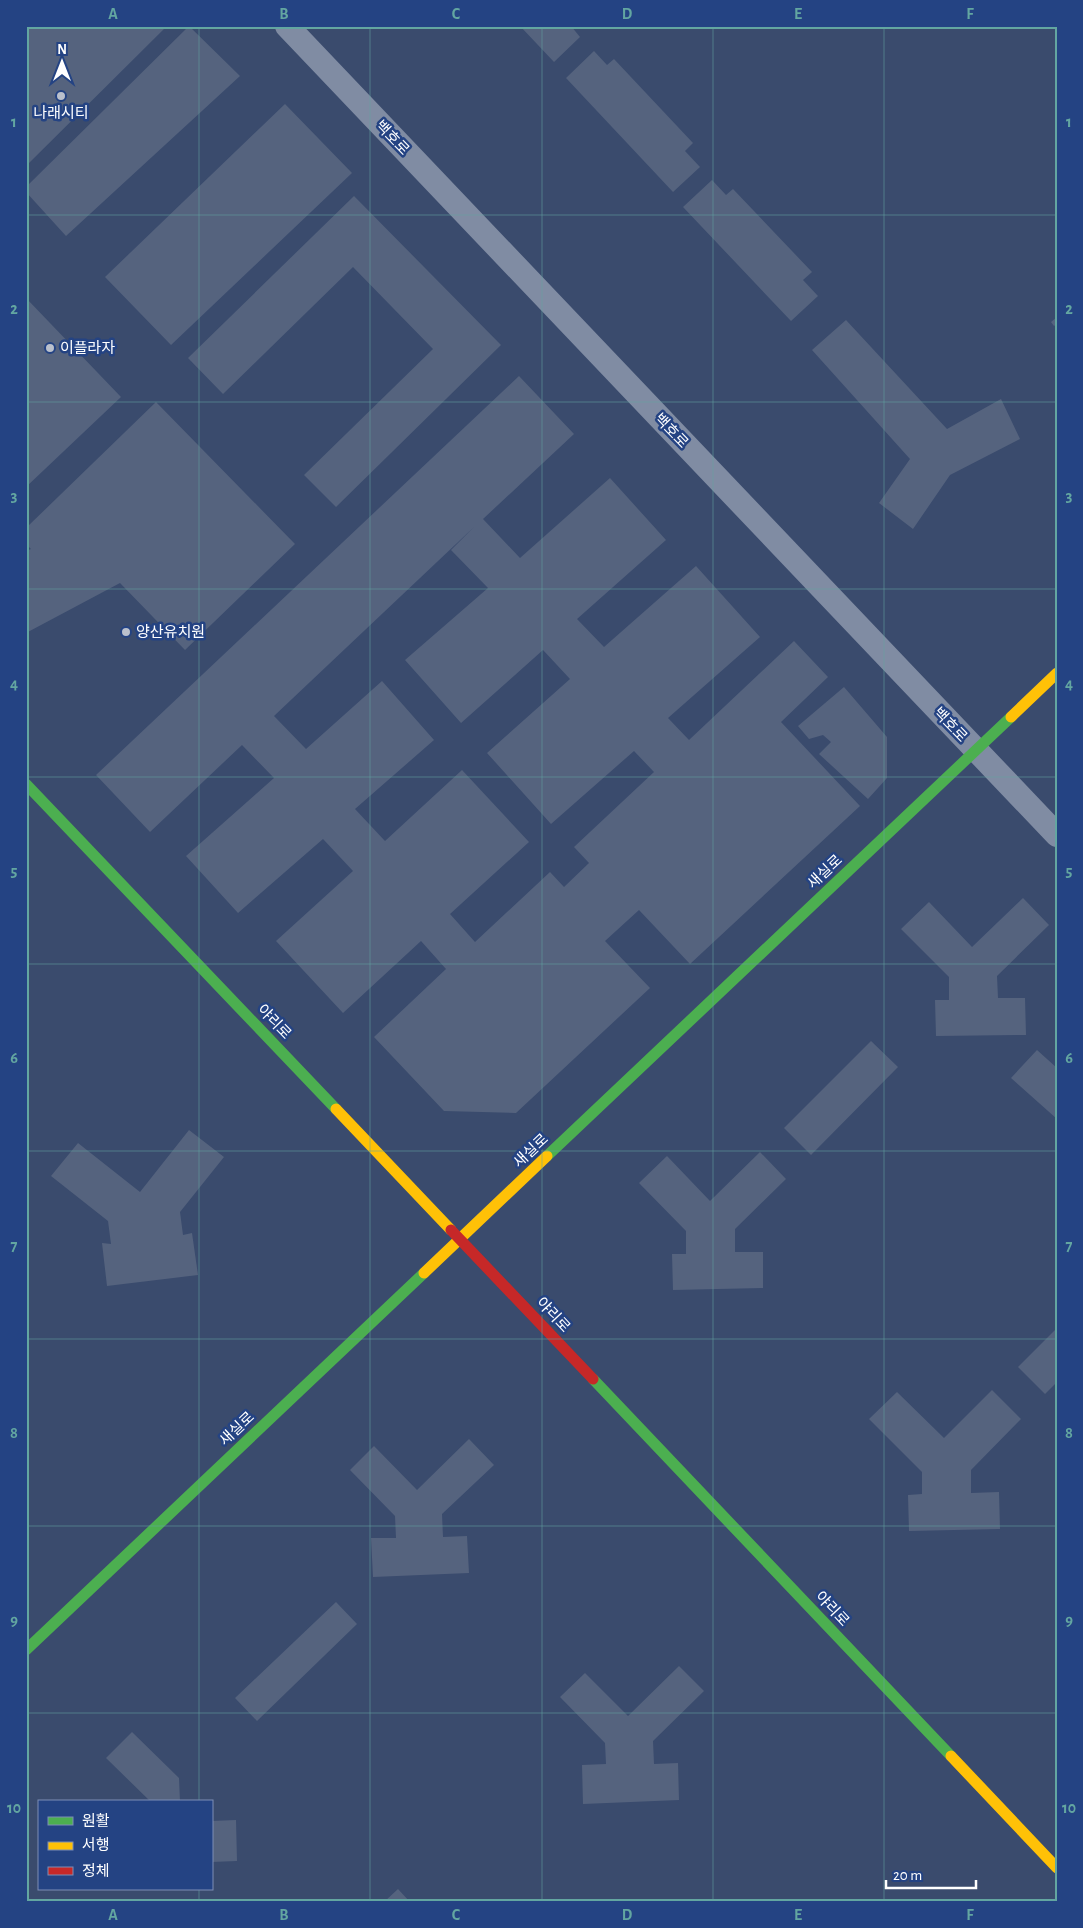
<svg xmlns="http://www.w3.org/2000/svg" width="1083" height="1928" font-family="'Alegreya Sans','Noto Sans KR',sans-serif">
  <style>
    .building { fill: #55637e; fill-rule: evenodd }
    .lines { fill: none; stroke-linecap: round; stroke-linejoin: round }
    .street { stroke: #808ca3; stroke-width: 24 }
    .fast { stroke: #4caf50; stroke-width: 11 }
    .slow { stroke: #ffc107; stroke-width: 11 }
    .jam { stroke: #c62828; stroke-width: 11 }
    .grid { fill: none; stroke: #63a6a1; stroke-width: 1; stroke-opacity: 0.55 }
    .poi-dot { fill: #bac0cc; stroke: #244383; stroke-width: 2 }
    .labels { text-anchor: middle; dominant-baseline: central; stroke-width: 5; stroke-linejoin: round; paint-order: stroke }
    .poi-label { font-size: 15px; fill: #fff; stroke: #244383; text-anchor: start }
    .street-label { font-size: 15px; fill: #fff; stroke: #244383 }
    .neatline { fill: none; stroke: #63a6a1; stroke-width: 2 }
    .grid-label { font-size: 16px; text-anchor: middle; font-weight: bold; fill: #63a6a1 }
  </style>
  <rect width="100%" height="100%" fill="#3a4b6d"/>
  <path class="building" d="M26,26h141l-141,140z
    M189,26l51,50 -174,160 -40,-44v-5z
    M520,26h51l9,11 -26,25z
    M594,51l13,14 7,-6 79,84 -8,8 15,16 -27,25 -107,-114z
    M285,104l67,69 -181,172 -66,-68z
    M712,180l14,15 7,-6 79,83 -9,8 15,16 -27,25 -108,-114z
    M354,196l147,149 -165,162 -32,-32 129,-126 -80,-82 -130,127 -35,-36z
    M26,298l95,99 -95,90z
    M1057,317v7l-3,2 -3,-4z
    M846,320l101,109 54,-30 19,40 -70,36 -37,54 -34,-26 31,-44 -98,-109z
    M519,376l55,58 -91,85 37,39 90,-80 56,62 -89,79 27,28 92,-81 64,71 -92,81 21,22 105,-99 34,36 -47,45 79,84 -170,158 -51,-54 -34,31 45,47 -134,125 -72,-2 -70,-74 72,-68 -25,-28 -78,72 -67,-72 77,-70 -30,-32 -85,74 -52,-57 88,-78 -32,-33 -92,87 -54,-57zM474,527l-23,23 37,38 -83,72 56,63 82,-73 27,29 -83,74 64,71 83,-73 20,21 -80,75 15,16 -25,24 -14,-15 -75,70 -25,-28 79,-72 -67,-72 -77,71 -30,-32 79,-69 -52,-59 -76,68 -32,-33z
    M156,402l139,142 -110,106 -65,-67 -94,50v-82l5,-2 -5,-5v-16z
    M844,687l43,50v41l-19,21 -49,-45 12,-12 -8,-7 -14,4 -11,-13z
    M1023,898l26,27 -52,51 1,22h27l1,37 -90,1 -1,-36h14v-23l-48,-48 28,-27 43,45z
    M871,1041l27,26 -87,88 -27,-27z
    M1037,1050l20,18v51l-46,-41z
    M189,1130l35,27 -44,55 3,23 9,-2 6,42 -91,11 -5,-43 9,1 -3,-23 -57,-45 27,-33 62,49z
    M760,1152l26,27 -51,50v23h28v36l-90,2 -1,-36h14v-23l-47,-48 28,-27 43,45z
    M1057,1328v54l-12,12 -27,-27z
    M992,1390l29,29 -50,51v23l28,-1 1,37 -91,2 -1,-36 14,-1v-22l-53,-53 28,-27 47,46z
    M469,1439l25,26 -52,49 1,23 24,-1 2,37 -96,4 -2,-39h25l-1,-22 -45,-46 24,-24 43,44z
    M336,1602l21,22 -100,97 -22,-23z
    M679,1666l25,25 -51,50 1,23 24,-1 1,37 -96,4 -1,-39 24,-1 -1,-21 -45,-46 25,-24 43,43z
    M132,1732l47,46 1,24h-29l-45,-44z
    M236,1820l1,41 -26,1v-41z
    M398,1889l12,13h-26z"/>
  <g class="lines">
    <path class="street" d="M287,26l770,809"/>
    <path class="fast" d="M26,784l310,325
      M547,1156l464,-439
      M593,1379l358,377
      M26,1650l398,-377"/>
    <path class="slow" d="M1011,717l46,-44
      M336,1109l115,121
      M424,1273l123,-117
      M951,1756l106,112"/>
    <path class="jam" d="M451,1230l142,149"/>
  </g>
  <path class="grid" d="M199,26v1776M370,26v1876M542,26v1876M713,26v1876M884,26v1876M26,215h1031M26,402h1031M26,589h1031M26,777h1031M26,964h1031M26,1151h1031M26,1339h1031M26,1526h1031M26,1713h1031M199,1889v13"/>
  <g class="poi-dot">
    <circle cx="61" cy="96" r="5"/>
    <circle cx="50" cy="348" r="5"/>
    <circle cx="126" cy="632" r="5"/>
  </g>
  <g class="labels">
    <g class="poi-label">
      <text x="61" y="113" text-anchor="middle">나래시티</text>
      <text x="60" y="348">이플라자</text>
      <text x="136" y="632">양산유치원</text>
    </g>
    <g class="street-label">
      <text transform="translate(392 138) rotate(46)">백호로</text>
      <text transform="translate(671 431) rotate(46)">백호로</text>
      <text transform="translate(950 725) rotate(46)">백호로</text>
      <text transform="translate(825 872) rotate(-43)">새실로</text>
      <text transform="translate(274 1022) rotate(46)">야리로</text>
      <text transform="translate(531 1151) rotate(-43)">새실로</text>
      <text transform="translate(553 1315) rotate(47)">야리로</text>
      <text transform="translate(237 1429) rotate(-43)">새실로</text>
      <text transform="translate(832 1609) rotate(47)">야리로</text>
    </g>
  </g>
  <rect width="1083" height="1928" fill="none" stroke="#244383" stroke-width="55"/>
  <rect x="38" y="1800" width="175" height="90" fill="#244383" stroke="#7c8eb5"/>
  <rect x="48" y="1817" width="25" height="8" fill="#4caf50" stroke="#7c8eb5"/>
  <text x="82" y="1826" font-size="15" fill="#ffffff">원활</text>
  <rect x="48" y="1842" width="25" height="8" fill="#ffc107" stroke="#7c8eb5"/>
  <text x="82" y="1850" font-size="15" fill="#ffffff">서행</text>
  <rect x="48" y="1867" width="25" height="8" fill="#c62828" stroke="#7c8eb5"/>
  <text x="82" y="1876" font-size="15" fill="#ffffff">정체</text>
  <g transform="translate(62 62)" stroke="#244383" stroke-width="4" paint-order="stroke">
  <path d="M0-4L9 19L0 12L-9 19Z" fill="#ffffff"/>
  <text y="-8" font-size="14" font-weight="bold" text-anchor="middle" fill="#ffffff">N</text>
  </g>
  <path d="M886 1880v8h90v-8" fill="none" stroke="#ffffff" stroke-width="2.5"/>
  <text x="893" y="1880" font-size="15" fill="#ffffff" stroke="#244383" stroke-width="4" paint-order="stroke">20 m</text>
  <rect x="28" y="28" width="1028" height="1872" class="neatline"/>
  <g class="grid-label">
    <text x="113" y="19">A</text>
    <text x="284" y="19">B</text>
    <text x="456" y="19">C</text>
    <text x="627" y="19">D</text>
    <text x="798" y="19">E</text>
    <text x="970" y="19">F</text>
    <text x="14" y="127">1</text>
    <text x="1069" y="127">1</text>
    <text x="14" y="314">2</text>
    <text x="1069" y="314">2</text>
    <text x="14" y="501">3</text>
    <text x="1069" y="501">3</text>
    <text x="14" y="689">4</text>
    <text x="1069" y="689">4</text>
    <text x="14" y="876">5</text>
    <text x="1069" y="876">5</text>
    <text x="14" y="1063">6</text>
    <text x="1069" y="1063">6</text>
    <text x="14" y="1251">7</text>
    <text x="1069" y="1251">7</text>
    <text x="14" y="1438">8</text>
    <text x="1069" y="1438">8</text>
    <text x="14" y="1625">9</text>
    <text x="1069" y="1625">9</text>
    <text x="14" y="1813">10</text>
    <text x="1069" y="1813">10</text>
    <text x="113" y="1920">A</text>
    <text x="284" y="1920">B</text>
    <text x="456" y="1920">C</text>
    <text x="627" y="1920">D</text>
    <text x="798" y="1920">E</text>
    <text x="970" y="1920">F</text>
  </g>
</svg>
